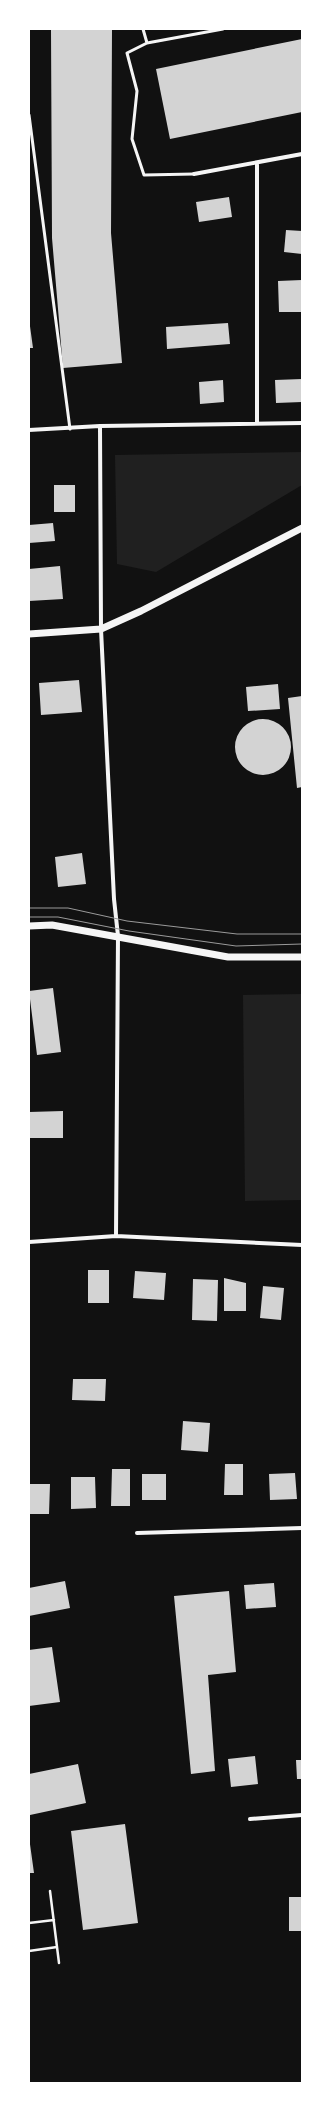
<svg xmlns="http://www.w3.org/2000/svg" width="331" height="2112" font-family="'Source Sans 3',sans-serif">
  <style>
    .green { fill: #202020 }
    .building { fill: #d3d3d3 }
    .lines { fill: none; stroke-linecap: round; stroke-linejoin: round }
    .path { stroke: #f5f5f5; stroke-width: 2.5 }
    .service { stroke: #f5f5f5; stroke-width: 3 }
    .minor { stroke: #f5f5f5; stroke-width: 4 }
    .tertiary { stroke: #f5f5f5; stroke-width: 7 }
    .tram { stroke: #9a9a9a; stroke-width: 1 }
  </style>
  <rect width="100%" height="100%" fill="#111"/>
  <path class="green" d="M302,452v33l-146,87 -39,-8 -2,-109z
    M302,994v206l-57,1 -2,-206z"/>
  <path class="building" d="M66,29h46l-1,204 11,130 -59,5 -11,-130 -1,-208z
    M302,39v73l-132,27 -14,-70z
    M229,197l3,20 -33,5 -3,-20z
    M286,230l16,1v23l-18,-2z
    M302,280v32h-23l-1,-31z
    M29,319l4,29h-4z
    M228,323l2,21 -63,5 -1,-22z
    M302,379v23l-26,1 -1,-23z
    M223,380l1,22 -24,2 -1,-22z
    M54,485h21v27h-21z
    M53,523l2,18 -26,2v-18z
    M60,566l3,33 -34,2v-32z
    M79,680l3,32 -41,3 -2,-32z
    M278,684l2,25 -32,2 -2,-24z
    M302,696v91l-5,1 -9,-90z
    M235 747a28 28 0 1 1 56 0a28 28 0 1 1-56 0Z
    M82,853l4,31 -28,3 -3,-30z
    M53,988l8,64 -24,3 -8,-64z
    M63,1111v27h-34v-26z
    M88,1270h21v33h-21z
    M135,1271l31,2 -2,27 -31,-2z
    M224,1278l22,5v28h-22z
    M193,1279l25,1 -1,41 -25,-1z
    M263,1286l21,2 -3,32 -21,-2z
    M73,1379h33l-1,22 -33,-1z
    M183,1421l27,2 -2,29 -27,-2z
    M225,1464h18v31h-19z
    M112,1469h18v37h-19z
    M295,1473l2,26 -27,1 -1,-26z
    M142,1474h24v26h-24z
    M71,1477h24l1,31 -25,1z
    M29,1484h21l-1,30h-20z
    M65,1581l5,27 -41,8v-28z
    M274,1583l2,24 -30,2 -2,-24z
    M229,1591l7,81 -28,3 7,96 -24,3 -17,-178z
    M52,1647l8,55 -31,4v-56z
    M255,1756l3,28 -27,3 -3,-28z
    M296,1760h6v19h-5z
    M78,1764l8,39 -56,12 -1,-41z
    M125,1824l13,99 -55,7 -12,-99z
    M29,1837l5,36h-5z
    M289,1897h13v34h-13z"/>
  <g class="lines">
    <path class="path" d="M50,1891l9,72
      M29,1923l25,-3
      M29,1951l28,-4"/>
    <path class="service" d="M143,29l4,14
      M29,115l41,314
      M194,174l-50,1 -12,-36 5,-48 -10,-38 20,-10 76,-14"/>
    <path class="minor" d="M257,164v259
      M194,174l108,-20
      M100,426l1,203 13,270 4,37 -2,300
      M29,430l71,-4 202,-3
      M29,1242l87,-6 186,9
      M137,1533l165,-5
      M250,1819l52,-4"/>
    <path class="tertiary" d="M29,634l72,-5 40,-18 161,-83
      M29,926l23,-1 176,32h74"/>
    <path class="tram" d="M29,908h39l59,13 110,13h65
      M29,917h29l71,14 107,15 66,-2"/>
  </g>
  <rect width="331" height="2112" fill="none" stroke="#ffffff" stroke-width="60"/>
</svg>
